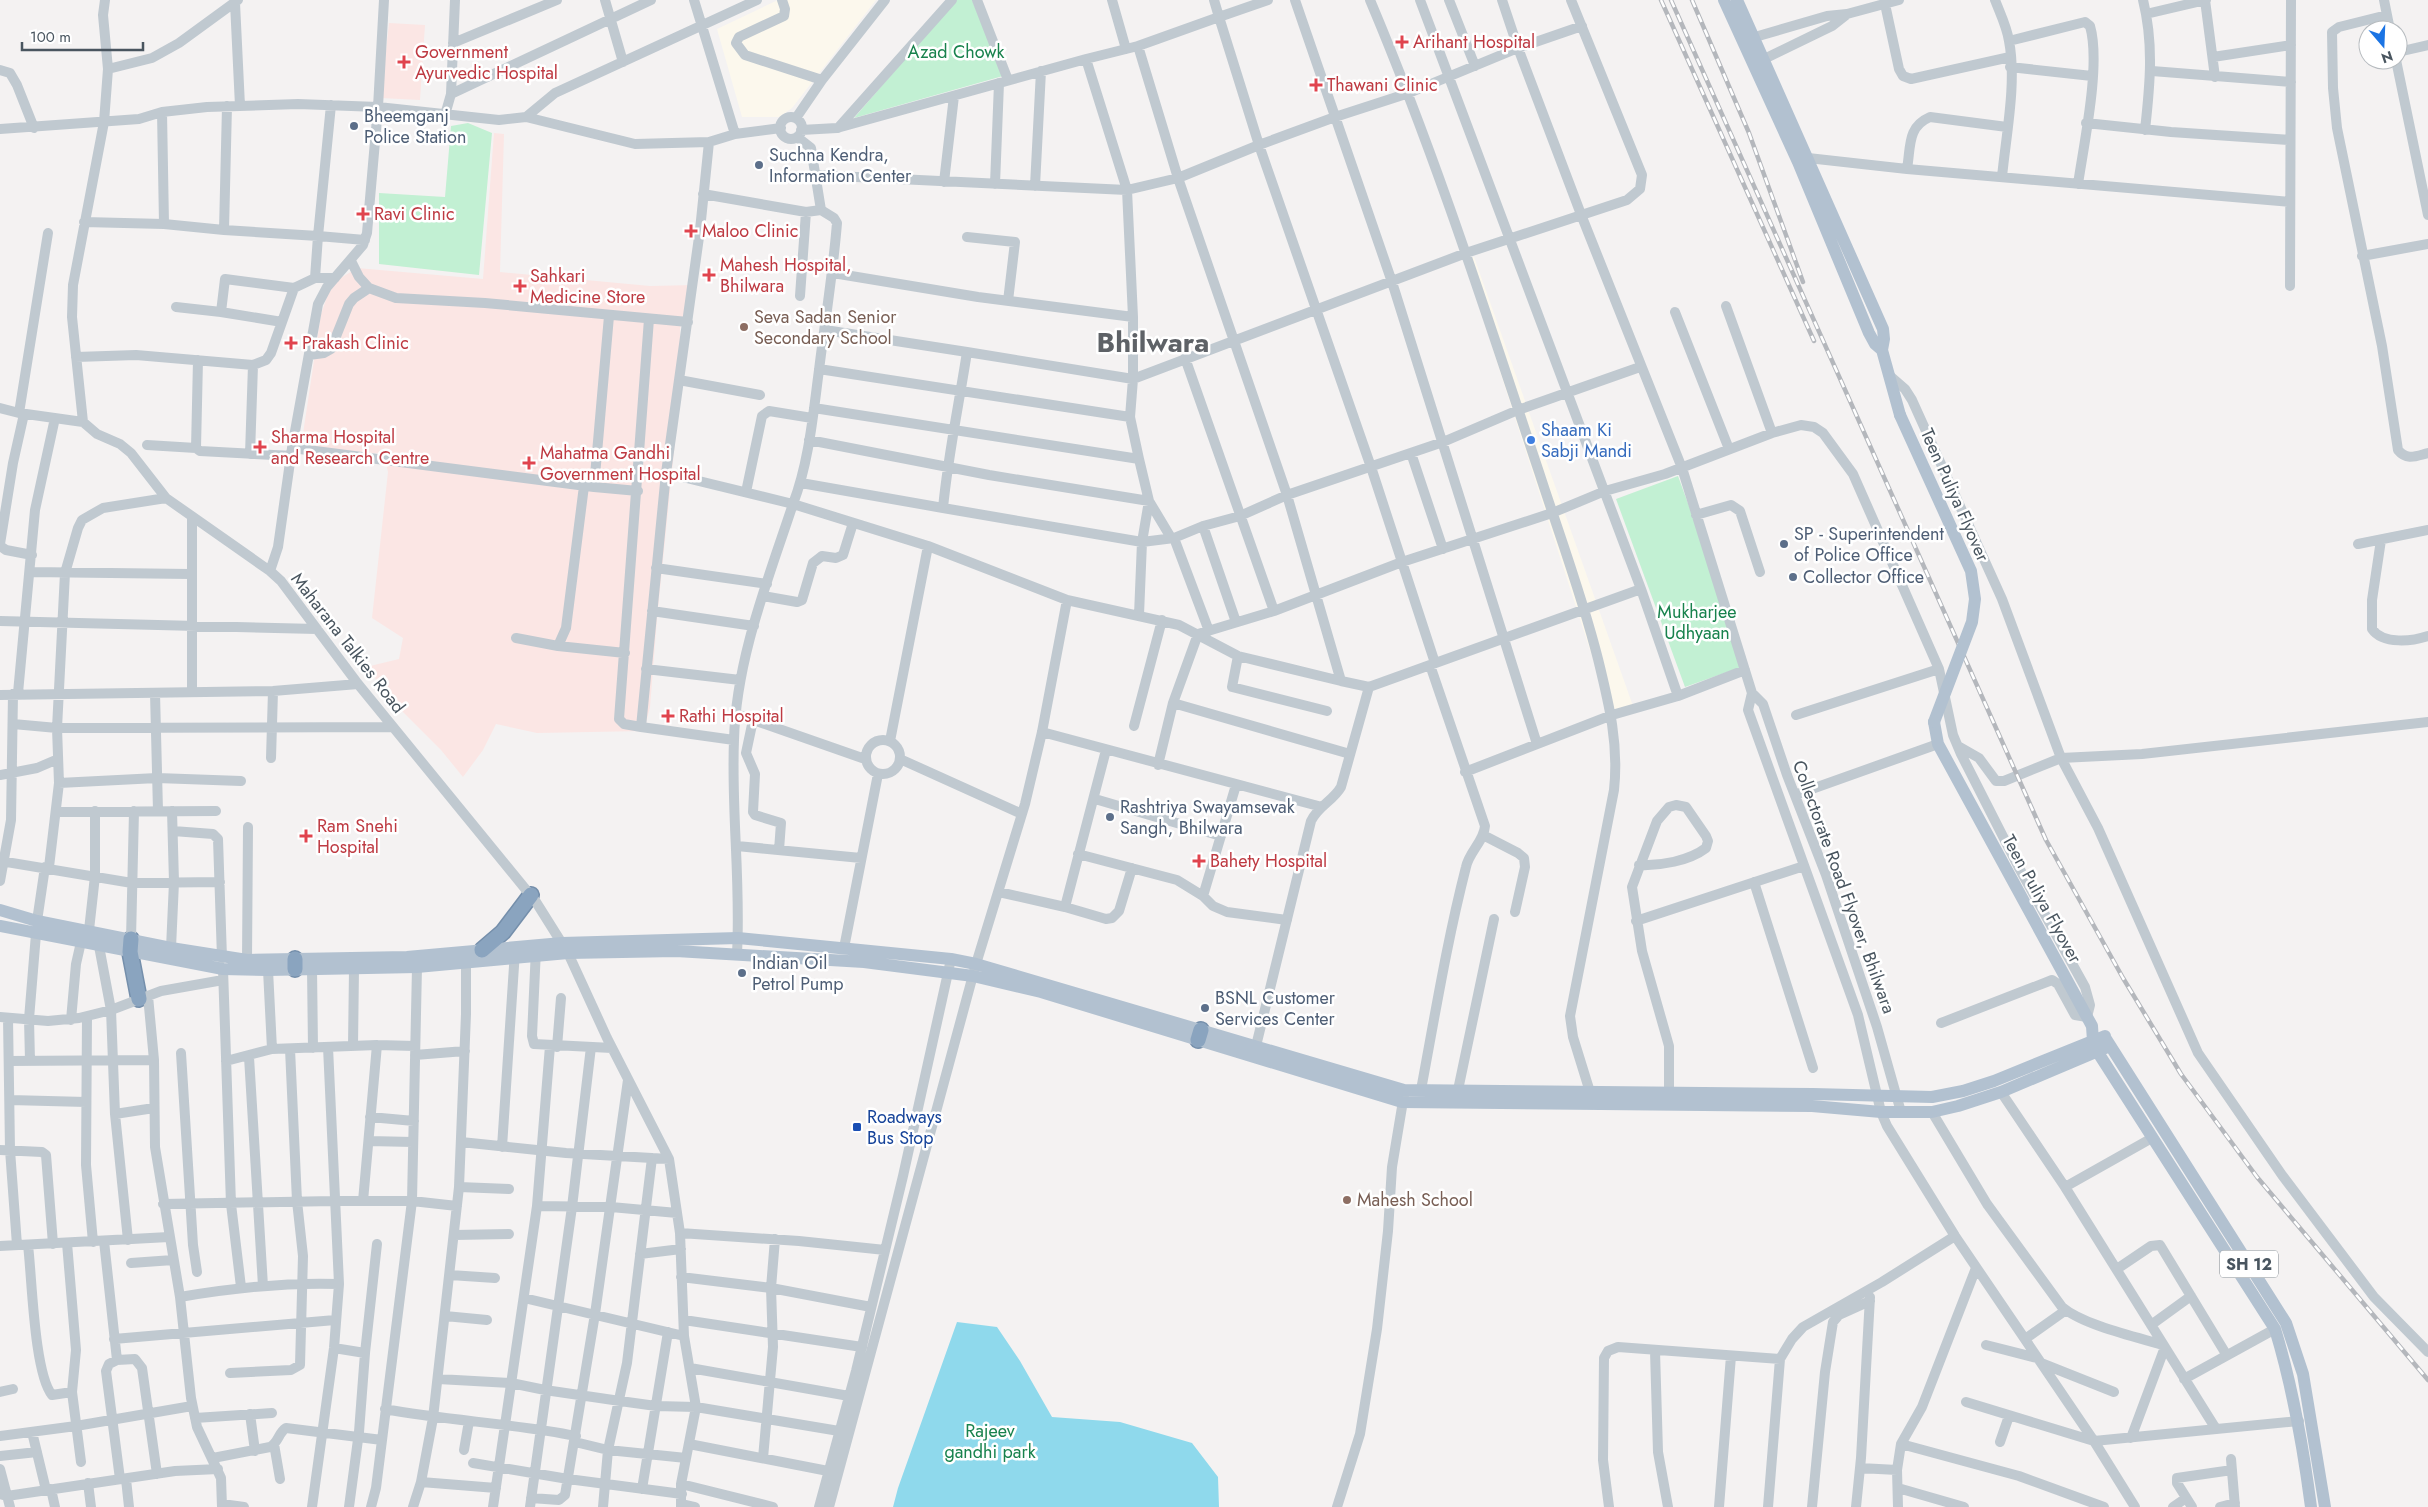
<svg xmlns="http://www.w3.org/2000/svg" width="2428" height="1507" font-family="Jost,sans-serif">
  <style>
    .commercial { fill: #fcf8ed }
    .medical { fill: #fbe6e4 }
    .green { fill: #c2f0d3 }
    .water { fill: #8fd9ec }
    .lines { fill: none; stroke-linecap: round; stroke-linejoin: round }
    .highway-casing { stroke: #758fab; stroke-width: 18 }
    .minor { stroke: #c0c9d0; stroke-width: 10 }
    .major { stroke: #b2c1d0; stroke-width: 12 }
    .highway { stroke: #8aa4bf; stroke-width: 15 }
    .rail-casing { stroke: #b4b7bc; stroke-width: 4.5 }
    .rail { stroke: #fff; stroke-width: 2.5; stroke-dasharray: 8; stroke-linecap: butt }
    .major-bridge { stroke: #b2c1d0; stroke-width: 12 }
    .health-dot { fill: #e0444e; stroke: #fff; stroke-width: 2 }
    .service-dot { fill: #5c6f8a; stroke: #fff; stroke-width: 2 }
    .education-dot { fill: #8d6e63; stroke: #fff; stroke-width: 2 }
    .shop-dot { fill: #3f7fe0; stroke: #fff; stroke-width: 2 }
    .transit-dot { fill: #1a4fb4; stroke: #fff; stroke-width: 2 }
    .labels { text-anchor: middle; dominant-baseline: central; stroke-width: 5; stroke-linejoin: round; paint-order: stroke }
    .shield { fill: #fff; stroke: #80888f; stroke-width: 1 }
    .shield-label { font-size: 16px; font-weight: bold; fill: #49555f }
    .health-label { font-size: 18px; fill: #be3a42; stroke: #fff; text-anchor: start }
    .park-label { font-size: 18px; fill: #18824d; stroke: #fff }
    .service-label { font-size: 18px; fill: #4e5e75; stroke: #fff; text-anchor: start }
    .education-label { font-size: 18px; fill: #785e54; stroke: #fff; text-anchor: start }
    .shop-label { font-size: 18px; fill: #366cbe; stroke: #fff; text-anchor: start }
    .street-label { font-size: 18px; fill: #49555f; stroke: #fff }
    .transit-label { font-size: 18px; fill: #164399; stroke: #fff; text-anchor: start }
    .town-label { font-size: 28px; font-weight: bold; fill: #5e6267; stroke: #fff }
  </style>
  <rect width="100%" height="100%" fill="#f4f2f2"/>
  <path class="commercial" d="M778,0h98l-84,108 -13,9h-37l-25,-88z
    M1474,257l159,449 -23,6 -146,-452z"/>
  <path class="medical" d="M389,23l36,2 -5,75 -39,-2z
    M494,133l10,1 -4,138 150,14 45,-1 -15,43 1,55 -24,236 -7,88 -6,24 -107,2 -41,-9 -13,26 -20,27 -22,-27 -39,-39 -36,-44 33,-8 4,-21 -31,-20 16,-146 -4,-18 -83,-7 20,-133 7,-20 11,-15 18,-11 126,11z"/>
  <path class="green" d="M956,0h16l31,76 -149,42z
    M468,123l24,10 -13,142 -100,-11v-71l66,4 6,-71z
    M1678,476l69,189 -62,22 -69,-188z"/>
  <path class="water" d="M957,1322l40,5 23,34 32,56 68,5 72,21 26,34 1,30h-326l5,-19z"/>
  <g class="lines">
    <g class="highway-casing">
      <path id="highway" d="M131,939l-1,13 9,47
        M482,950l21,-18 28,-37
        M295,959v10
        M1198,1040l3,-10"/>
    </g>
    <path class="minor" d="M605,0l18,62
      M694,0l41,134
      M782,0l3,9 -1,7 -45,21 -3,6 9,12 77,25
      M977,0l31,80
      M1112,0l14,49
      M1214,0l5,17 49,-17
      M1295,0l97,282 145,462
      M1370,0c65,154 116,313 169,472 20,62 43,123 59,187 11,45 21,85 16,131l-44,226 3,21 17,55
      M1420,0l221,589 37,107
      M1449,0l26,66
      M1502,0l16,48 64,169 100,251 70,225 -4,17 110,305 23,97 6,14 68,110 139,205 41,66
      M1995,0c5,13 12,27 14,41 8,41 -3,94 -7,136
      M2143,0c11,44 7,85 2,130
      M2205,0l10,77
      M2384,0l6,30
      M235,3l5,103
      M1885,4l14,65 4,7 8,3 99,-22
      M2146,14l60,-14
      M2387,15l-48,12 -7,5 1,56 4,40 45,218 16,104c9,11 18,6 30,3
      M1748,39l79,-23 20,-2 52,-14
      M2009,41l76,-19 5,4c11,38 -6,117 -12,158
      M453,43l104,-43
      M1138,46l-52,13 41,131 6,127v62l-3,38 9,42
      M2398,52l30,-7
      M2213,57l78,-12
      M2396,60l32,155
      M1758,62l74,-36 14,-11
      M2010,67l82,9
      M108,69l44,-11 27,-15 59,-43
      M0,70l10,3 7,12 17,43
      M2152,71l139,11
      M451,94l4,-94
      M331,105l-13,131 47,4
      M162,112l2,112
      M445,115l6,-21 200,-94
      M526,117l29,-24 202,-93
      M780 128a11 11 0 1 1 22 0a11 11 0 1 1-22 0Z
      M796,118l26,-38 63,-80
      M2086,123l85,9 119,8
      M838,128l114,-128
      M0,129l139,-10 23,-7 45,-5 91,-3 80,3 6,-107
      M801,130l36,-2 249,-69
      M797,137l14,11 10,62 13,8 3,5c-4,50 -12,98 -18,147 -6,45 -10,92 -26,134l135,42 139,54 112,25 59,31 103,25 -54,-186 -109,-317 -40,-132 81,-29 40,128 112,322 64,196
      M709,142l-9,88 -34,243 -25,254 93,13
      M1808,158l99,11 383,33
      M1907,169c4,-23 0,-42 23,-52l77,10
      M815,175l312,15 51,-12 81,-33 76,-28 74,-24 109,-45 64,-22
      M944,182l10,-86
      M995,184l4,-101
      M1035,186l6,-115
      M703,194l103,18 15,-2
      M84,222l80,2 60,6 3,-124
      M224,230l94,6 -3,42
      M967,237l48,5 -7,59
      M2362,256l66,-12
      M351,261l8,16 10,11 27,10 89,5 203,19
      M833,273l145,24 155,20
      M2290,286l1,-286
      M800,296l6,-84
      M1726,306l46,127
      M176,307l45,5 61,10
      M221,312l4,-33 69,9
      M1675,312l54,137
      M825,330l142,22
      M309,355l15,-2 7,-4 18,-45 5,-6 15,-10
      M76,357l60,-2 117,10 13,-5 5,-7 23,-65 21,-10h20
      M1185,358l89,253
      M198,360l-2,88 4,3 93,5
      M819,369l311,48
      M1890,376l15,13 7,11 90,199 59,159 37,70 100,225 84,122 92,122 54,55
      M679,380l81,15
      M0,408l19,5 64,9 14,12 23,10 11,9 35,45 104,73
      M814,408l325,51 10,42 -7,41 -199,-34c5,-53 16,-104 24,-156l166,27 333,-126 161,-53 13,-11 2,-14 -71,-175
      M19,413l29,-180
      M83,422l-11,-105 1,-32 31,-163 4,-53 -5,-54 2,-15
      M809,440l180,35 160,26 21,35 4,2 35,93
      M147,445l49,3
      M292,448l302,39 44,4
      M1411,453l32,96
      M250,454l3,-89
      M666,473l127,31c-25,76 -57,155 -59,236 -3,71 7,142 3,213
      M801,483l142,25
      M594,487l15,-171
      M746,492l16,-76 7,-5 43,7
      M1696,515l35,-10 9,6 20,61
      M192,517v175
      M1203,526l33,96
      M2381,540l-9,60v29c11,16 41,12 56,7
      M0,544l13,-81 11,-49
      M2358,544l70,-14
      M0,546l6,4 26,5
      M656,568l111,16
      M31,572l159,2
      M763,596l34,6 5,-2 11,-37 9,-7 14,2 7,-3 10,-32
      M652,611l102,15
      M1139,615l3,-73 32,-4 29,-12 37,-10 47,-21 156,-53 75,-32 122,-43
      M0,621l317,8
      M516,638l42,8 8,-18 18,-142
      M558,646l67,7
      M1238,656l-6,31 95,24
      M646,669l94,11
      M1341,681l28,6 272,-98
      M18,693l17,-183 20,-92
      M155,693l3,118
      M1752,693l11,11 24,71 39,100 51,152 24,85
      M0,695l273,-4 85,-7
      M1173,703l177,51
      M736,714l129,45
      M1796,715l143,-46
      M753,720l-7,33 9,21 -2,38 2,3 26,8 -2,27
      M13,724l44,4 336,-1
      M1134,726l28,-106
      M641,727l-17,-3 -5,-5 30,-400
      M1042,732l280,75
      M866 757a17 17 0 1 1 34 0a17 17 0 1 1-34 0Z
      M890,741l38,-195
      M1958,746l21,12 17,23h8l57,-23 81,-4 286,-32
      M271,758l2,-67
      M900,759l122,55
      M1158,765l15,-62 25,-69 76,-23 128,-49 150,-49 53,-22 60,-17 107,-41 29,-8 13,2 9,6 30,41 86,195 14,66 8,19 57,112 67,121 5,18 -3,12 -12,-2 -17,-31 -6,-4 -111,43
      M1465,772l147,-57 66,-19 67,-26
      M0,775l37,-7 21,-9
      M59,783l98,-5 84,3
      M1795,795l143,-51
      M1095,799l126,37
      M56,812l160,-1
      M173,831l40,3 5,5 4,119
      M1483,835l35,18 6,5 1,9 -10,45
      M737,846l124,12
      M1078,854l99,26 26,16 10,10 14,6 60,8
      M0,861l132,22 88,-1
      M1639,865c21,1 50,-4 67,-17l2,-7 -2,-5 -20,-29 -10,-2 -7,2 -12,14 -25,66 10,64 27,95v46
      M49,867l10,-84 -2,-55 8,-155 13,-45 4,-8 21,-12 63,-10
      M0,881l11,-61 2,-126
      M1754,882l59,186
      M999,892l66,15 41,12 6,-1 7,-7 13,-43
      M1203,896l33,-111
      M1065,907l41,-157
      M37,921l8,-54
      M1636,921l168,-55
      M89,930l6,-54v-65
      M131,939l3,-128
      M99,946l12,64 4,104 13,126
      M171,948l3,-66 -2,-71
      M844,948l34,-174
      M536,949l-4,87 2,8 78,4
      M247,960l1,-133
      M312,968l1,80
      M223,969l8,235 10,83
      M268,970l4,79
      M148,996l6,64 1,87 25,150 11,101 6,29 24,51 1,29
      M0,1017l48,4 31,-3 32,-8 50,-19 62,-11
      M87,1017l-1,148 7,77
      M8,1018l2,132 7,95
      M71,1020l5,-56 5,-22
      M353,1046l1,-77
      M1256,1046l55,-225c7,-15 22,-20 30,-34l28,-100
      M557,1047l4,-49
      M181,1053l12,192 4,27
      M415,1055l50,-4
      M249,1057l14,229
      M9,1061l145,-1
      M30,1061l-1,-42 7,-85
      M226,1061l46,-12 105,-4 38,1
      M1421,1090c14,-75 26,-149 45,-223 3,-15 18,-26 19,-41l-55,-161
      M1458,1090l36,-171
      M2001,1092l64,95 151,242
      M10,1100l76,2
      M1932,1112l55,92 75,103c21,18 74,30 101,38
      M115,1114l39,-6
      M370,1117l44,4
      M369,1141l44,1
      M461,1142l105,11 103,6
      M502,1147l13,-196
      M0,1150l42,2 4,3 7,89
      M459,1187l50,2
      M2065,1187l87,-49
      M363,1201l14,-156
      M163,1204l171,-3h78l45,5
      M537,1206l74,1 66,6
      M680,1233l119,8 86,9
      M454,1235l55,-1
      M104,1241l13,119
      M67,1243l9,107 -4,42 9,70
      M28,1245c4,32 6,128 24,150l20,-3
      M0,1246l169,-9
      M640,1254l41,-5
      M131,1263l42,-3
      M2117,1269l34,-23 9,-1 66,109
      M450,1275l45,3
      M681,1277l90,11 100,19
      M180,1297c53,-9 105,-15 159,-13
      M524,1298l160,38
      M445,1316l42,4
      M684,1320l178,27
      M2151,1325l40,-29
      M114,1339l221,-19
      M2025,1339l41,-29
      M1986,1345l51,13
      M334,1348l31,5
      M1655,1351l3,101 10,55
      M2041,1363l73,29
      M690,1368l159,28
      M230,1373l61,-3 9,-5 3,-109 -6,-55 -7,-152
      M438,1379l73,4 34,7 75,11 36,5 40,1 143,24
      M2184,1379l91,-50
      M0,1392l13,-3
      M1966,1402l128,39 205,-20
      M385,1409c63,12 128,14 191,27
      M250,1414l5,37
      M195,1418l77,-5
      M32,1432l14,58
      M0,1436l76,-10 116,-20
      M2131,1438l34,-91
      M575,1442l33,8 78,8
      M2000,1442l9,-26
      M274,1444l6,35
      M689,1444l139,27
      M1901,1444l118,32 85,31
      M464,1450l5,-29
      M0,1456l37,-4
      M213,1458l57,-11c9,-5 8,-14 16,-19l96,12
      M763,1458l10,-111 -2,-59 4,-49
      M2231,1459l4,48
      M473,1463l95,16 114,15
      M1860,1468l37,2
      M0,1469l10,38
      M120,1479l-14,-108 3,-7 8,-4 18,-1 7,9 15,106
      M126,1479l3,28
      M421,1482l75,6
      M88,1483l3,24
      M681,1484l92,23
      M1898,1488l66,19
      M51,1489l4,18
      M642,1489l26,-157
      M0,1494l7,2 168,-25 43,-2
      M531,1498l28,2 6,-5 30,-181 33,-234
      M222,1504l22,3
      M682,1504l13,3
      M312,1507l22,-159 5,-64 -11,-237
      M349,1507l10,-75 6,-79 12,-109
      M371,1507l5,-19 36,-287 5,-234
      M413,1507l8,-25 12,-64 26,-231 7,-173v-57
      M493,1507l44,-301 13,-160
      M530,1507l42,-300 19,-160
      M603,1507l5,-57 19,-87 25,-205
      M681,1507v-23l15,-77 -12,-71 -4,-103 -11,-74 -62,-121 -39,-85 -32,-51 -178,-218 -77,-103 -11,-10 8,-24 14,-99 26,-144 9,-17 36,-42 4,-12 11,-126 121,13 27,-3 109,27 74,-2 26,-8 46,-6
      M819,1507l37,-136 47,-195 48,-217
      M829,1507l147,-543 49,-160 17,-72 25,-132
      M1337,1507l23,-73 17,-105 11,-98 4,-64 12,-72
      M1609,1507l-6,-47 1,-102 4,-7 10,-4 162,12
      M1719,1507l12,-151
      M1768,1507l12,-148 12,-20 11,-12 79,-45 73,-46
      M1812,1507l13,-135 8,-50 6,-7 31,-14
      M1856,1507l5,-49 9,-161
      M1898,1507l-1,-37 4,-26 21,-37 54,-139
      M2173,1507l13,-9
      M2192,1507l-15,-24v-5l55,-8
      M2220,1507l15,-4"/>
    <path class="major" d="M1724,0l74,162 71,171 6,11 7,6
      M1737,0l146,329 1,10 -2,11 18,65
      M1934,722l4,22 154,282 1,15 4,10 178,278c18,59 28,117 36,178
      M0,910l37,11 134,27 76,12 160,-3 155,-14 176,-5 213,21 25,5 428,126 409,4 119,3 31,-6 31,-10 111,-45
      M0,926l223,43 45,1 149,-3 151,-14 108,-2 188,11 109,14 68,16 361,110 410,4 69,6h51l26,-6 43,-14 109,-46
      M2106,1039l180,284 17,51 22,133"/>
    <use href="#highway" class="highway"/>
    <g class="rail-casing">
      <path id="rail" d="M1661,0l153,341
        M1671,0l375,840 77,138 58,96 76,103 171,203
        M1692,0l57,133 54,149"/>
    </g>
    <use href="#rail" class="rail"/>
    <path class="major-bridge" d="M1900,415l71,156 4,28 -3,23 -38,100"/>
  </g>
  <g class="health-dot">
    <path d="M1399.5 34.5h5v5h5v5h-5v5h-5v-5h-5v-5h5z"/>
    <path d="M401.5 54.5h5v5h5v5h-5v5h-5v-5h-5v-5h5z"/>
    <path d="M1313.5 77.5h5v5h5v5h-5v5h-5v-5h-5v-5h5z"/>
    <path d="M360.5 206.5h5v5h5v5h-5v5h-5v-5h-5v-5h5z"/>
    <path d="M688.5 223.5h5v5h5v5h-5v5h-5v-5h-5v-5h5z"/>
    <path d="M706.5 267.5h5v5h5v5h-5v5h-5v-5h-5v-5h5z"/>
    <path d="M517.5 278.5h5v5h5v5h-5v5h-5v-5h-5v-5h5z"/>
    <path d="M288.5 335.5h5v5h5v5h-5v5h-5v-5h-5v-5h5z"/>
    <path d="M257.5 439.5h5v5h5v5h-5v5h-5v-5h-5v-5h5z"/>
    <path d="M526.5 455.5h5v5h5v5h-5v5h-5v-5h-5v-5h5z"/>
    <path d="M665.5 708.5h5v5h5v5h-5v5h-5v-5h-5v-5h5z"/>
    <path d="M303.5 828.5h5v5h5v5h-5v5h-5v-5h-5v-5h5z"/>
    <path d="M1196.5 853.5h5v5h5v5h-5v5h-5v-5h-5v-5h5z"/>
  </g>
  <g class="service-dot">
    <circle cx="354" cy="126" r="5"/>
    <circle cx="759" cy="165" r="5"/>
    <circle cx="1784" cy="544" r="5"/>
    <circle cx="1793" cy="577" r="5"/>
    <circle cx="1110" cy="817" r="5"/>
    <circle cx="742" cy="973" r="5"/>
    <circle cx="1205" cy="1008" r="5"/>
  </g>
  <g class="education-dot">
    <circle cx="744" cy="327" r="5"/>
    <circle cx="1347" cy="1200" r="5"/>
  </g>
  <circle class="shop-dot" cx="1531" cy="440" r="5"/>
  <rect class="transit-dot" x="852" y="1122" width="10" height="10" rx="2.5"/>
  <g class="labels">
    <rect class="shield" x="2220" y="1250.5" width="58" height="27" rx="4"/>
    <g class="shield-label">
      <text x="2249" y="1264">SH 12</text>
    </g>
    <g class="health-label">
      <text x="1413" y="42">Arihant Hospital</text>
      <text x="415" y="52">Government<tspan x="415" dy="21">Ayurvedic Hospital</tspan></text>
      <text x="1327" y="85">Thawani Clinic</text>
      <text x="374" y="214">Ravi Clinic</text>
      <text x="702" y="231">Maloo Clinic</text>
      <text x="720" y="265">Mahesh Hospital,<tspan x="720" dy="21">Bhilwara</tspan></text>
      <text x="530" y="276">Sahkari<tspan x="530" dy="21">Medicine Store</tspan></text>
      <text x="302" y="343">Prakash Clinic</text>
      <text x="271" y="437">Sharma Hospital<tspan x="271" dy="21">and Research Centre</tspan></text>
      <text x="540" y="453">Mahatma Gandhi<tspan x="540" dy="21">Government Hospital</tspan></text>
      <text x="679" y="716">Rathi Hospital</text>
      <text x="317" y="826">Ram Snehi<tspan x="317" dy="21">Hospital</tspan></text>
      <text x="1210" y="861">Bahety Hospital</text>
    </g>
    <g class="park-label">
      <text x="956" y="52">Azad Chowk</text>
      <text x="1697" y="612">Mukharjee<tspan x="1697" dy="21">Udhyaan</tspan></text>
      <text x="990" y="1431">Rajeev<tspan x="990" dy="21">gandhi park</tspan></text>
    </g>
    <g class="service-label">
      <text x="364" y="116">Bheemganj<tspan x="364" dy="21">Police Station</tspan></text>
      <text x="769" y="155">Suchna Kendra,<tspan x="769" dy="21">Information Center</tspan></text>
      <text x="1794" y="534">SP - Superintendent<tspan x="1794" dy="21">of Police Office</tspan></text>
      <text x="1803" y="577">Collector Office</text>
      <text x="1120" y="807">Rashtriya Swayamsevak<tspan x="1120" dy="21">Sangh, Bhilwara</tspan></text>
      <text x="752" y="963">Indian Oil<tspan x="752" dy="21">Petrol Pump</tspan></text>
      <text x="1215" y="998">BSNL Customer<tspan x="1215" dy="21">Services Center</tspan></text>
    </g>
    <g class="education-label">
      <text x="754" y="317">Seva Sadan Senior<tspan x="754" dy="21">Secondary School</tspan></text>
      <text x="1357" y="1200">Mahesh School</text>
    </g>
    <g class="shop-label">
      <text x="1541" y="430">Shaam Ki<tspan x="1541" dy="21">Sabji Mandi</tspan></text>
    </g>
    <g class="street-label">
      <text transform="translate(1955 495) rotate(66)">Teen Puliya Flyover</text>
      <text transform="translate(348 643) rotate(52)">Maharana Talkies Road</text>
      <text transform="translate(1844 887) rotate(70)">Collectorate Road Flyover, Bhilwara</text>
      <text transform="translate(2042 899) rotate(61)">Teen Puliya Flyover</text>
    </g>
    <g class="transit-label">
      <text x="867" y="1117">Roadways<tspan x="867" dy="21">Bus Stop</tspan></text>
    </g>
    <g class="town-label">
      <text x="1153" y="342">Bhilwara</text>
    </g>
  </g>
  <g transform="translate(2383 45) rotate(161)"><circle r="24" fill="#ffffff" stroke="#b6bbbf"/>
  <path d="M0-4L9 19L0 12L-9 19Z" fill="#1b74e4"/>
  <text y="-8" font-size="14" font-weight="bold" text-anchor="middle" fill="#49555f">N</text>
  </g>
  <path d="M22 42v8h121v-8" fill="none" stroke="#49555f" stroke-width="2.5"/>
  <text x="30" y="42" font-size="15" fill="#49555f" stroke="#ffffff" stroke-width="4" paint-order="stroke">100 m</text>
</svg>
